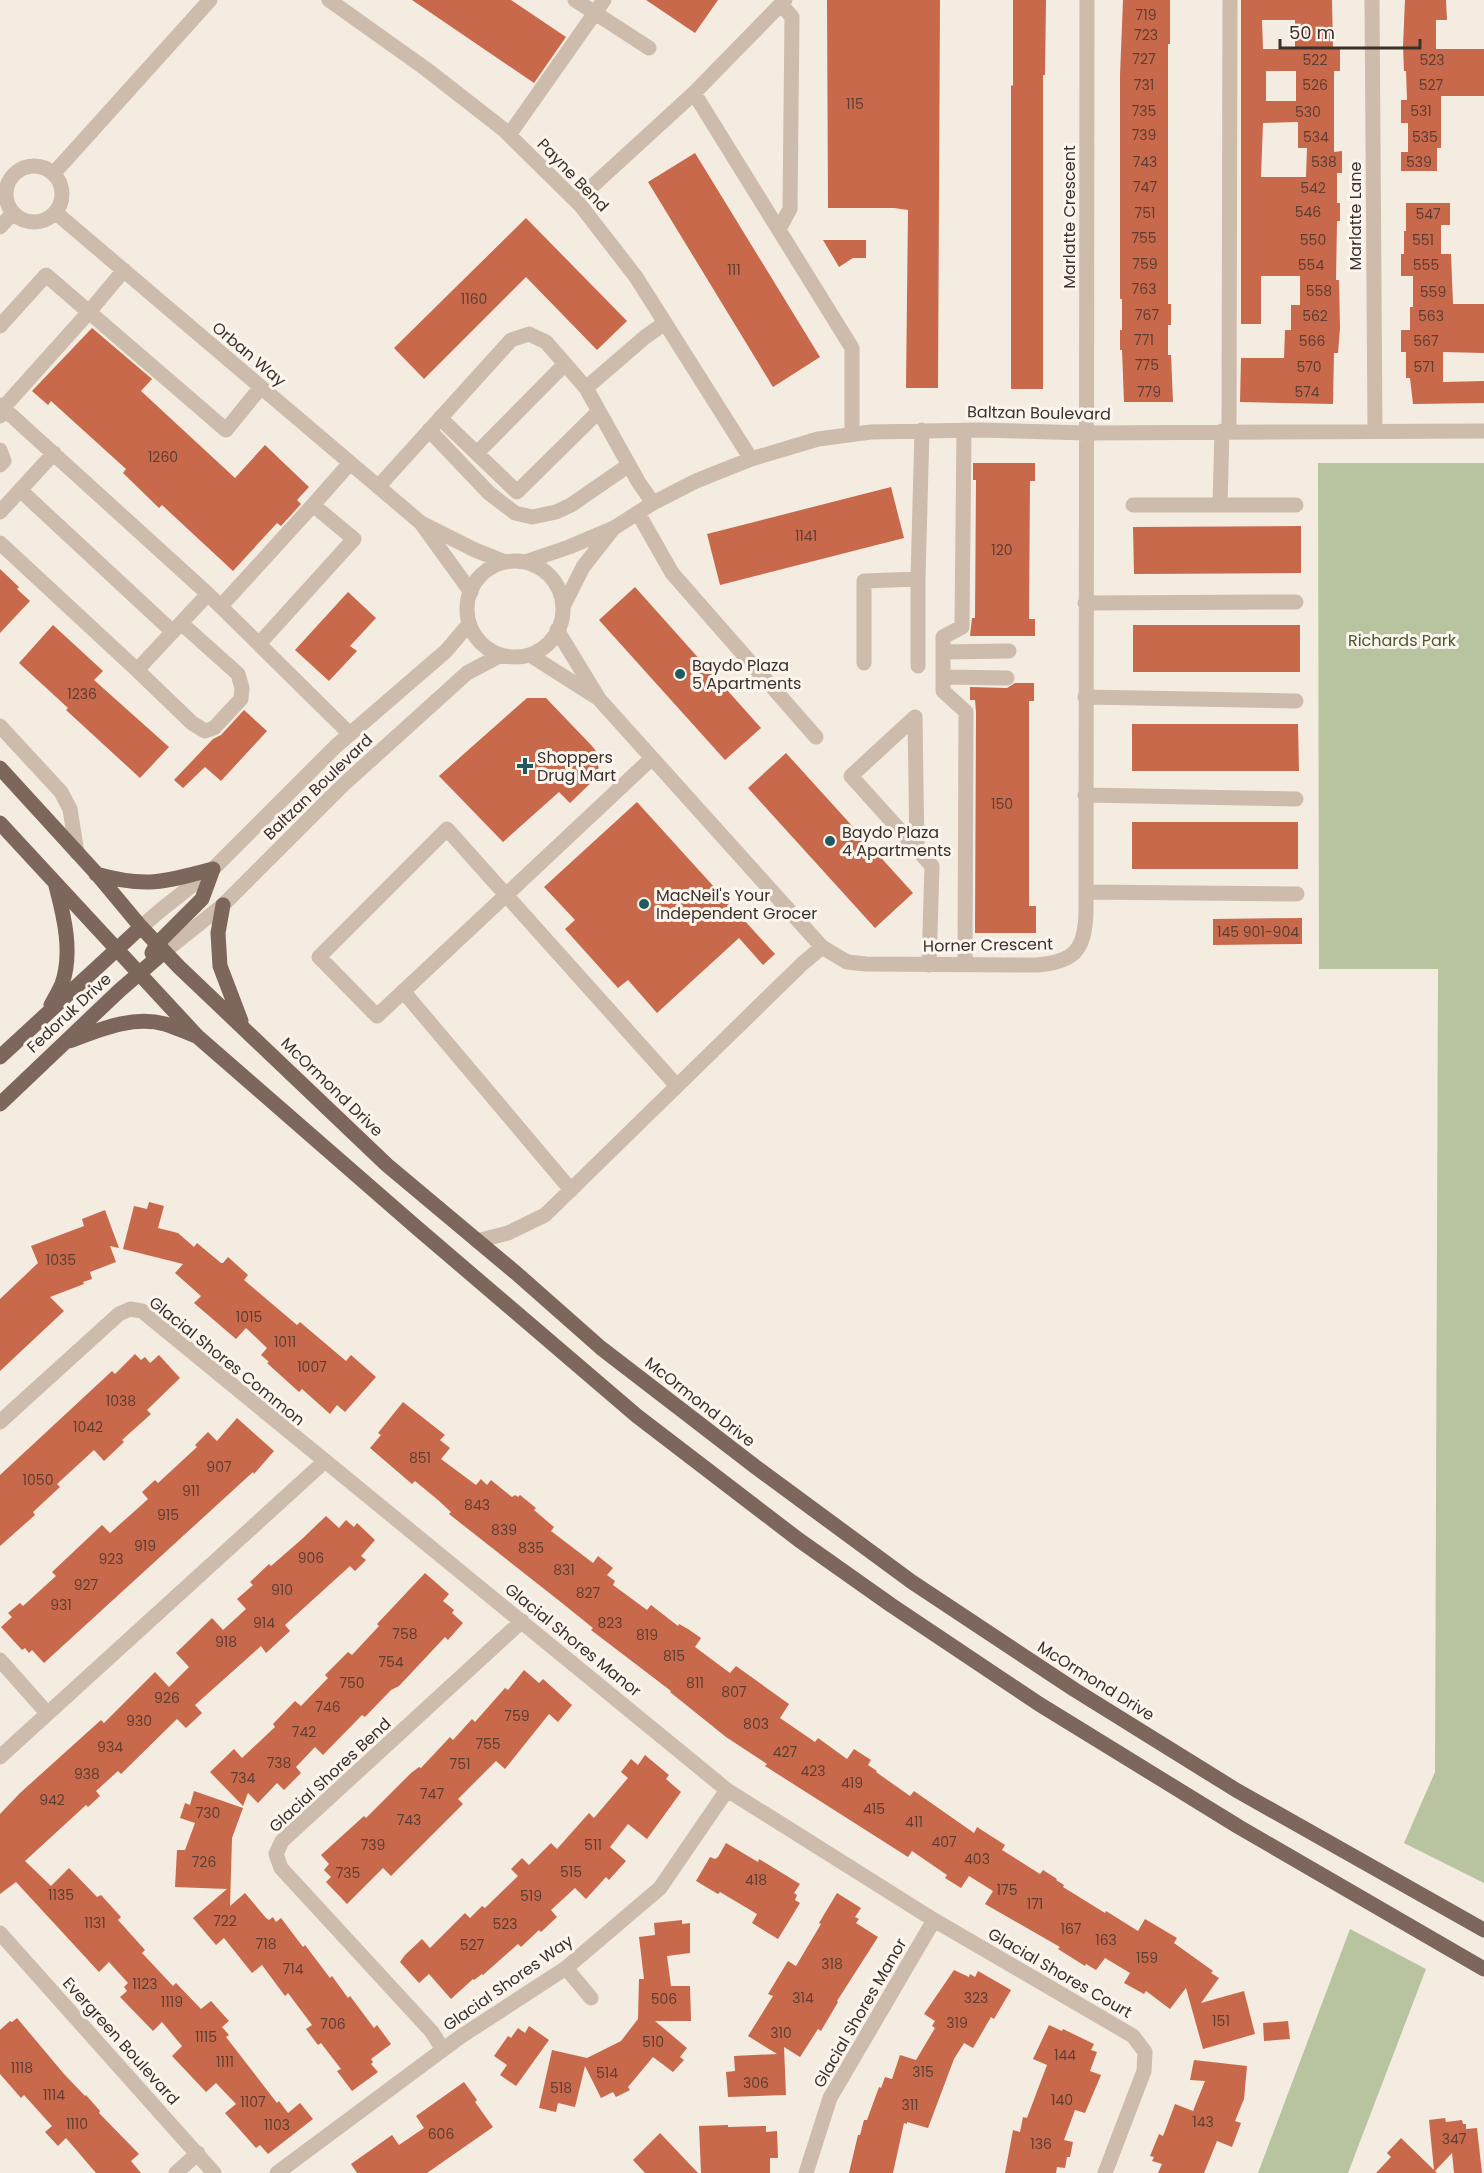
<svg xmlns="http://www.w3.org/2000/svg" width="1484" height="2173" font-family="Poppins,sans-serif">
  <style>
    .green { fill: #b8c4a0 }
    .building { fill: #c8694b; fill-rule: evenodd }
    .lines { fill: none; stroke-linecap: round; stroke-linejoin: round }
    .minor { stroke: #cdbbac; stroke-width: 15 }
    .major { stroke: #7d675c; stroke-width: 15 }
    .poi-dot { fill: #1f5a5e; stroke: #fbf5ee; stroke-width: 2 }
    .labels { text-anchor: middle; dominant-baseline: central; stroke-width: 6; stroke-linejoin: round; paint-order: stroke }
    .number-label { font-size: 14px; fill: #5e3e33 }
    .street-label { font-size: 16px; fill: #3b302b; stroke: #fbf5ee }
    .park-label { font-size: 16px; fill: #4a5a2e; stroke: #fbf5ee }
    .poi-label { font-size: 16px; fill: #3b302b; stroke: #fbf5ee; text-anchor: start }
  </style>
  <rect width="100%" height="100%" fill="#f4ebe1"/>
  <path class="green" d="M1318,463h166v1420l-80,-40 31,-71 3,-803h-119z
    M1350,1929l76,40 -78,204h-90z"/>
  <path class="building" d="M412,0h99l55,37 -32,46z
    M646,0h72l-23,33z
    M827,0h113l-2,388h-32l2,-178 -14,-2h-66z
    M1013,0h33l-1,75h-2v314h-32v-304l2,1z
    M1123,0h47v44h-2v260h3v21h-3v30h3l2,47h-49l-2,-52h-2v-20h2v-31h-2v-224z
    M1241,0h91l1,49h7v22h-6v81l8,-1v22h-5v30h3v18h-3l-1,59h3l1,48 -2,25h-4l-1,51 -93,-2 1,-44h43l1,-28h6v-25h9v-29h-39v48h-20zM1262,20h33v29h-32zM1266,71h30v30h-30zM1298,122v26h9l-1,29h-45l2,-54z
    M1405,0h41l1,20h-11v29h48v47h-43v52h-4v23h-36v-19h7v-29h-7v-23h6l-1,-29h-2l-1,-25z
    M695,153l125,204 -47,30 -125,-205z
    M1406,203h44v22h-9v29h10l2,50h31v49l-41,-1v30l41,-1v22l-71,1 -3,-26h-4v-26h-5v-22h9v-23h3v-31h-12v-22h3v-23h2z
    M526,218l101,103 -30,29 -71,-73 -102,102 -30,-31z
    M823,240h43v18h-13l-14,9z
    M92,328l60,51 -11,12 94,87 30,-33 44,42 -12,13 4,4 -20,22 -4,-3 -44,48 -71,-66 -3,3 -36,-35 3,-4 -75,-68 -3,4 -16,-14z
    M973,463h62v18h-5l-1,138h6v17h-65l2,-18h3l1,-138h-3z
    M891,487l13,51 -184,47 -13,-51z
    M1301,526v47l-167,1 -1,-47z
    M0,569l19,18 -2,2 13,12 -30,32z
    M635,587l126,141 -36,32 -126,-140z
    M348,592l28,26 -26,28 7,5 -28,30 -34,-31z
    M53,625l50,46 -9,9 75,67 -29,31 -74,-68 2,-2 -49,-45z
    M1133,625h167v47h-167z
    M1015,683h19v18h-5v205h7v27h-61l1,-221 -1,-12h-5v-13l37,1z
    M527,698h19l46,48 7,9 -1,21 -28,27 -11,-11 -56,50 -64,-66z
    M244,710l23,21 -46,50 -16,-14 -22,21 -9,-8 39,-41 8,-4z
    M1132,724h166l1,47h-167z
    M786,753l127,140 -38,35 -127,-140z
    M637,802l138,152 -12,11 -24,-27 -82,75 -29,-33 -10,8 -53,-59 10,-9 -31,-33z
    M1132,822h166v47h-166z
    M1302,918v26l-89,1v-26z
    M149,1202l15,4 -6,22 20,5 16,14 3,-4 24,20h2l5,-6 20,18 -4,5 53,45 3,-3 46,39 5,-6 25,22 -31,35 -8,-7 -7,9 -28,-25 -3,3 -32,-29 2,-1 -8,-7 6,-7 -21,-20 -10,11 -42,-36 7,-7 -26,-23 8,-9 -60,-15 11,-43 13,3z
    M105,1210l14,38 -9,-2 6,16 -26,10 2,7 -9,3 1,2 -34,13 14,14 -64,60v-72l38,-36 -7,-17 53,-20 -2,-7z
    M135,1354l6,6 4,-3 5,6 9,-8 21,23 -33,32 4,4 -29,26 2,2 -20,19 -10,-11 -37,34 3,3 -27,25 2,3 -35,31v-71l112,-104 3,3z
    M403,1402l42,33 -5,5 10,8 -9,11 35,26 5,-6 6,6 4,-5 21,17 3,-2 3,2 2,-2 16,13 -2,2 20,17 -3,4 42,32 5,-7 15,12 -6,7 8,6 -2,4 34,25 4,-5 27,21 1,-2 9,5 13,9 -6,9 35,26 6,-7 53,38 -9,14 35,24 3,-4 29,21 7,-10 17,11 -3,5 9,6 -1,1 34,24 4,-5 60,42 3,-6 28,18 -3,5 38,24 3,-4 14,9 -1,1 8,5 -1,2 42,26 1,-2 32,20 7,-12 32,19 -3,5 39,28 -2,2 8,5 -18,25 43,-12 11,43 -52,15 -17,-61 -16,21 -24,-18 -2,3 -20,-11 6,-10 -25,-15 -9,12 -10,-6 -1,2 -27,-17 2,-2 -75,-43 8,-13 -24,-15 -8,12 -16,-10 2,-3 -35,-24 -4,6 -143,-91 2,-2 -41,-27 -56,-45 1,-1 -80,-61 2,-2 -31,-25 -113,-89 2,-2 -13,-12 -23,-19 -3,3 -42,-36 11,-13 -3,-2z
    M237,1418l37,33 -20,23 -1,-2 -209,191 -12,-13 -3,3 -4,-5 -3,2 -21,-23 11,-10 -4,-4 12,-10 3,3 33,-30 -4,-4 50,-47 8,8 27,-24 11,-10 -6,-7 13,-12 3,3 39,-36 -2,-2 13,-13 9,9z
    M326,1516l13,12 7,-8 8,7 3,-4 18,17 -14,16 5,4 -11,11 -5,-5 -65,59 5,6 -24,22 -5,-7 -66,59 7,8 -16,15 -9,-9 -56,55 -3,-3 -22,20 4,5 -12,11 -2,-2 -61,56 26,25 18,-18 28,29 4,-2 20,22 -3,3 27,30 -3,3 31,33 3,-3 25,26 10,-8 18,20 -7,6 7,8 -3,2 51,66 2,-2 9,12 12,-10 13,16 -45,35 -8,-9 -4,3 -31,-35 11,-9 -20,-21 -10,9 -34,-36 10,-10 -20,-24 -9,9 -33,-34 7,-6 -3,-4 4,-4 -19,-21 -10,10 -83,-90 -16,12v-80l20,-21 81,-73 3,3 51,-51 14,15 20,-20 -13,-14 36,-35 11,12 23,-21 -9,-10 16,-14 -3,-3 19,-18 2,2 31,-27z
    M425,1573l24,21 -6,7 11,9 -2,3 11,10 -15,17 -3,-3 -46,49 -8,4 -26,27 -3,-2 -39,40 -8,-8 -19,20 5,6 -17,17 -7,-7 -19,20 -10,-10 -5,13 -33,-34 24,-23 8,9 33,-31 -2,-3 22,-23 6,5 27,-28 -3,-3 23,-23 4,3 27,-29 -2,-2z
    M524,1670l15,13 4,-4 29,26 -14,17 -9,-8 -44,55 -9,-8 -38,38 5,5 -72,72 -8,-8 -36,36 -21,-22 5,-5 -7,-7 5,-6 -8,-9 43,-39 2,2 45,-45 8,-6 2,1 29,-31 3,3 19,-21 3,3 30,-34 3,2z
    M645,1755l24,20 -3,4 15,13 -34,47 -19,-15 -18,23 16,14 -17,19 -3,-3 -20,22 -11,-11 -24,22 6,7 -16,15 -2,-2 -18,17 -3,-3 -35,31 -1,-1 -8,6 -1,-1 -22,20 -22,-25 -10,9 -19,-21 5,-7 17,-16 8,9 35,-35 5,5 12,-12 3,2 33,-32 -7,-7 11,-11 7,7 22,-22 6,6 32,-36 5,5 34,-40 -7,-6 10,-13 7,6z
    M194,1791l49,17 -11,30 -2,68 15,-13 21,25 3,2 4,-3 3,5 5,-4 22,29 2,-2 25,33 2,-2 16,22 2,-2 24,32 3,-3 14,19 -20,15 2,3 -2,2 7,8 -26,19 -15,-20 4,-2 -20,-26 -3,2 -12,-16 6,-4 -24,-32 -3,3 -23,-31 -10,8 -28,-35 -8,7 -23,-27 34,-29 -52,-2 2,-37h8l10,-27 -15,-5 5,-15 5,2z
    M726,1843l32,19 1,-3 41,25 -6,9 3,2 -2,5 5,3 -22,36 -26,-16 5,-9 -37,-22 -2,2 -22,-13 14,-24 5,2 3,-2z
    M837,1893l24,15 -6,9 4,2 -3,4 22,14 -41,64 1,1 -17,29 -3,-2 -18,28 -16,-10 2,48 -58,2 -2,-25 9,-1 -1,-15 43,-2 -29,-18 25,-40 -5,-2 20,-33 8,5 25,-42 -2,-1z
    M682,1920v4l8,-1v30l-23,3 4,30h19l1,35h-36l32,27 -7,9 4,3 -11,12 -20,-15 -25,30 2,3 -14,7 -3,-5 -12,6 -16,-32 -10,41 -17,-4 -2,9 -17,-4 13,-58 35,8 34,-17 17,-22 1,-40h5l-5,-42 16,-2 -1,-12z
    M954,1970l15,7 1,-3 5,3 3,-6 33,19 -17,29 -3,-2 -18,31 -9,-5 -10,16 -26,69 -21,-6v2l-3,-1 -11,50h-44l9,-38h2l4,-15h3l12,-33 2,1 4,-11 7,2 8,-24 16,5 19,-32 -3,-2 3,-5 -11,-7z
    M17,2018l47,56 21,22 1,-1 14,16 -1,2 40,41 -8,7 10,12h-45l-30,-35 -8,8 -13,-14 7,-6 -28,-31 -3,3 -21,-24v-44l10,-9 2,1z
    M1288,2021l2,18 -26,2 -1,-18z
    M1049,2025l13,6 1,-2 31,15 -3,6 6,2 -7,19 11,4 -16,38 -10,-3 -11,30 9,2 -3,15h-3l-2,11 -8,-1 -1,6h-51l8,-43 7,2 3,-15 4,1 20,-53 -14,-6z
    M529,2026l20,14 -33,46 -16,-11 7,-10 -13,-9 14,-20 3,2 7,-10 7,5z
    M1194,2060l53,6 -3,33 -9,22 6,2 -9,24 -15,-6 -13,32h-46l4,-9 -10,-3 2,-4 -4,-1 9,-22 4,2 12,-32 18,7 12,-30 -15,-1z
    M464,2082l13,18 -2,2 18,25 -66,46h-70l-6,-9 41,-29 7,10 25,-17 -8,-12z
    M1445,2118l1,4 16,-2 1,4h3v5l11,-1 5,45h-28l-2,-20 -17,18 2,2h-61l15,-16 -4,-4 14,-15 33,32 -5,-50z
    M728,2125v2l38,-1v6l11,-1 1,27h-8v15h-69l-2,-47z
    M660,2133l38,40h-53l-12,-13z"/>
  <g class="lines">
    <path class="minor" d="M329,0l97,69 77,60 78,77 55,71 115,182
      M575,0l74,48
      M1372,0l3,431
      M694,93l91,-93
      M509,135l95,-135
      M6 194a28 28 0 1 1 56 0a28 28 0 1 1-56 0Z
      M54,173l156,-173
      M576,201l118,-108 158,255v86
      M55,212l366,311 50,69
      M0,227l13,-14
      M779,229l11,-20 2,-192 -11,-13
      M124,270l-35,42 137,118 35,-43
      M0,326l46,-51 43,37 -86,96 -3,8
      M586,388l59,-51 20,-14
      M0,405l208,189
      M440,418l77,74 82,-81
      M429,430l60,63 26,20 17,4 24,-5 15,-7 58,-40
      M964,430l-2,197 -19,10v54l23,21 -1,253
      M1229,431l1,-431
      M0,450l4,11 -4,4
      M477,453l88,-89
      M378,487l133,-147 18,-6 17,8 40,46 53,95 14,20
      M20,490l153,142
      M313,505l37,-42
      M1133,505h163
      M1220,505l2,-74
      M0,512l54,-59
      M638,513l34,60 144,164
      M423,524l52,26 30,12
      M0,543l137,127
      M467 609a48 48 0 1 1 96 0a48 48 0 1 1-96 0Z
      M525,562l44,-15 45,-19 39,-25 43,-22 55,-22 67,-20 53,-7 108,-2 107,3 398,-2
      M918,579l4,-149
      M1085,603l211,-1
      M564,605l19,-38 29,-37
      M221,606l92,-101 41,34 -95,105
      M181,623l57,51 4,14 -1,11 -27,29 -9,3 -13,-8 -55,-53 71,-76 142,140
      M557,630l42,69 223,248 25,15 19,2 171,1c37,-3 48,-15 49,-52l1,-913
      M943,652l66,-1
      M530,655l66,42
      M864,663v-82l54,-2v87
      M943,677l64,1
      M1085,697l211,4
      M915,717l-64,59 81,90 -3,99
      M915,717l2,133
      M0,726l61,66 9,17 7,44
      M652,758l-275,258 -58,-59 128,-128 230,257 125,-122 20,-17
      M1085,795l211,4
      M1086,892l211,2
      M141,927l21,-18 51,-40 123,-123 110,-95 23,-27
      M164,952l59,-47 120,-120 124,-112 34,-18
      M403,991l168,199
      M477,1241l31,-8 37,-18 132,-129
      M0,1422l119,-108 11,-5 12,2 585,479 207,130 199,116 12,16 -1,19 -39,102
      M0,1660l47,53
      M0,1757l324,-295
      M0,1933l214,240
      M566,1968l25,30
      M443,2050l-11,-18 -151,-164 -5,-14 6,-13 240,-220
      M176,2173l22,-20
      M277,2173l183,-136 106,-69 94,-80 67,-98
      M806,2173l24,-75 104,-178"/>
    <path class="major" d="M0,768l96,105 45,54 38,40 208,198 129,108 85,75 156,120 155,114 163,108 161,100 248,140
      M0,823l198,214 218,190 221,189 162,124 92,65 148,99 200,123 245,142
      M96,874c49,14 69,8 117,-5
      M223,905l-5,28 2,33 21,55
      M152,953l5,-9 45,-45 11,-30
      M51,1005c4,-7 8,-14 11,-21 11,-31 2,-68 -6,-98
      M69,1041c30,-11 63,-26 96,-17 10,3 21,8 31,12
      M0,1057l141,-130
      M0,1104l120,-114 44,-38"/>
  </g>
  <g class="poi-dot">
    <circle cx="680" cy="674" r="6"/>
    <path d="M522 757h6v6h6v6h-6v6h-6v-6h-6v-6h6z"/>
    <circle cx="830" cy="841" r="6"/>
    <circle cx="644" cy="904" r="6"/>
  </g>
  <g class="labels">
    <g class="number-label">
      <text x="1146" y="15">719</text>
      <text x="1146" y="35">723</text>
      <text x="1144" y="59">727</text>
      <text x="1315" y="60">522</text>
      <text x="1432" y="60">523</text>
      <text x="1144" y="85">731</text>
      <text x="1315" y="85">526</text>
      <text x="1431" y="85">527</text>
      <text x="855" y="104">115</text>
      <text x="1144" y="111">735</text>
      <text x="1421" y="111">531</text>
      <text x="1308" y="112">530</text>
      <text x="1144" y="135">739</text>
      <text x="1316" y="137">534</text>
      <text x="1425" y="137">535</text>
      <text x="1145" y="162">743</text>
      <text x="1324" y="162">538</text>
      <text x="1419" y="162">539</text>
      <text x="1145" y="187">747</text>
      <text x="1313" y="188">542</text>
      <text x="1308" y="212">546</text>
      <text x="1145" y="213">751</text>
      <text x="1428" y="214">547</text>
      <text x="1144" y="238">755</text>
      <text x="1313" y="240">550</text>
      <text x="1423" y="240">551</text>
      <text x="1145" y="264">759</text>
      <text x="1311" y="265">554</text>
      <text x="1426" y="265">555</text>
      <text x="734" y="270">111</text>
      <text x="1144" y="289">763</text>
      <text x="1319" y="291">558</text>
      <text x="1433" y="292">559</text>
      <text x="474" y="299">1160</text>
      <text x="1147" y="315">767</text>
      <text x="1315" y="316">562</text>
      <text x="1431" y="316">563</text>
      <text x="1144" y="340">771</text>
      <text x="1312" y="341">566</text>
      <text x="1426" y="341">567</text>
      <text x="1147" y="365">775</text>
      <text x="1309" y="367">570</text>
      <text x="1424" y="367">571</text>
      <text x="1149" y="392">779</text>
      <text x="1307" y="392">574</text>
      <text x="163" y="457">1260</text>
      <text x="806" y="536">1141</text>
      <text x="1002" y="550">120</text>
      <text x="82" y="694">1236</text>
      <text x="1002" y="804">150</text>
      <text x="1258" y="932">145 901-904</text>
      <text x="61" y="1260">1035</text>
      <text x="249" y="1317">1015</text>
      <text x="285" y="1342">1011</text>
      <text x="312" y="1367">1007</text>
      <text x="121" y="1401">1038</text>
      <text x="88" y="1427">1042</text>
      <text x="420" y="1458">851</text>
      <text x="219" y="1467">907</text>
      <text x="38" y="1480">1050</text>
      <text x="191" y="1491">911</text>
      <text x="477" y="1505">843</text>
      <text x="168" y="1515">915</text>
      <text x="504" y="1530">839</text>
      <text x="145" y="1546">919</text>
      <text x="531" y="1548">835</text>
      <text x="311" y="1558">906</text>
      <text x="111" y="1559">923</text>
      <text x="564" y="1570">831</text>
      <text x="86" y="1585">927</text>
      <text x="282" y="1590">910</text>
      <text x="588" y="1593">827</text>
      <text x="61" y="1605">931</text>
      <text x="264" y="1623">914</text>
      <text x="610" y="1623">823</text>
      <text x="405" y="1634">758</text>
      <text x="647" y="1635">819</text>
      <text x="226" y="1642">918</text>
      <text x="674" y="1656">815</text>
      <text x="391" y="1662">754</text>
      <text x="352" y="1683">750</text>
      <text x="695" y="1683">811</text>
      <text x="734" y="1692">807</text>
      <text x="167" y="1698">926</text>
      <text x="328" y="1707">746</text>
      <text x="517" y="1716">759</text>
      <text x="139" y="1721">930</text>
      <text x="756" y="1724">803</text>
      <text x="304" y="1732">742</text>
      <text x="488" y="1744">755</text>
      <text x="110" y="1747">934</text>
      <text x="785" y="1752">427</text>
      <text x="279" y="1763">738</text>
      <text x="460" y="1764">751</text>
      <text x="813" y="1771">423</text>
      <text x="87" y="1774">938</text>
      <text x="243" y="1778">734</text>
      <text x="852" y="1783">419</text>
      <text x="432" y="1794">747</text>
      <text x="52" y="1800">942</text>
      <text x="874" y="1809">415</text>
      <text x="208" y="1813">730</text>
      <text x="409" y="1820">743</text>
      <text x="914" y="1822">411</text>
      <text x="944" y="1842">407</text>
      <text x="373" y="1845">739</text>
      <text x="593" y="1845">511</text>
      <text x="977" y="1859">403</text>
      <text x="204" y="1862">726</text>
      <text x="571" y="1872">515</text>
      <text x="348" y="1873">735</text>
      <text x="756" y="1880">418</text>
      <text x="1007" y="1890">175</text>
      <text x="61" y="1895">1135</text>
      <text x="531" y="1896">519</text>
      <text x="1035" y="1904">171</text>
      <text x="225" y="1921">722</text>
      <text x="95" y="1923">1131</text>
      <text x="505" y="1924">523</text>
      <text x="1071" y="1929">167</text>
      <text x="1106" y="1940">163</text>
      <text x="266" y="1944">718</text>
      <text x="472" y="1945">527</text>
      <text x="1147" y="1958">159</text>
      <text x="832" y="1964">318</text>
      <text x="293" y="1969">714</text>
      <text x="145" y="1984">1123</text>
      <text x="803" y="1998">314</text>
      <text x="976" y="1998">323</text>
      <text x="664" y="1999">506</text>
      <text x="172" y="2002">1119</text>
      <text x="1221" y="2021">151</text>
      <text x="957" y="2023">319</text>
      <text x="333" y="2024">706</text>
      <text x="781" y="2033">310</text>
      <text x="206" y="2037">1115</text>
      <text x="653" y="2042">510</text>
      <text x="1065" y="2055">144</text>
      <text x="225" y="2062">1111</text>
      <text x="22" y="2068">1118</text>
      <text x="923" y="2072">315</text>
      <text x="607" y="2073">514</text>
      <text x="756" y="2083">306</text>
      <text x="561" y="2088">518</text>
      <text x="54" y="2095">1114</text>
      <text x="1062" y="2100">140</text>
      <text x="253" y="2102">1107</text>
      <text x="910" y="2105">311</text>
      <text x="1203" y="2122">143</text>
      <text x="77" y="2124">1110</text>
      <text x="277" y="2125">1103</text>
      <text x="441" y="2134">606</text>
      <text x="1454" y="2139">347</text>
      <text x="1041" y="2144">136</text>
    </g>
    <g class="street-label">
      <text transform="translate(573 175) rotate(46)">Payne Bend</text>
      <text transform="translate(1355 216) rotate(-90)">Marlatte Lane</text>
      <text transform="translate(1069 217) rotate(-90)">Marlatte Crescent</text>
      <text transform="translate(249 354) rotate(40)">Orban Way</text>
      <text transform="translate(1039 413) rotate(1)">Baltzan Boulevard</text>
      <text transform="translate(318 787) rotate(-44)">Baltzan Boulevard</text>
      <text transform="translate(988 945) rotate(-1)">Horner Crescent</text>
      <text transform="translate(69 1013) rotate(-43)">Fedoruk Drive</text>
      <text transform="translate(332 1087) rotate(44)">McOrmond Drive</text>
      <text transform="translate(227 1361) rotate(39)">Glacial Shores Common</text>
      <text transform="translate(700 1402) rotate(38)">McOrmond Drive</text>
      <text transform="translate(573 1640) rotate(39)">Glacial Shores Manor</text>
      <text transform="translate(1096 1681) rotate(32)">McOrmond Drive</text>
      <text transform="translate(330 1775) rotate(-43)">Glacial Shores Bend</text>
      <text transform="translate(1060 1973) rotate(30)">Glacial Shores Court</text>
      <text transform="translate(508 1983) rotate(-35)">Glacial Shores Way</text>
      <text transform="translate(860 2013) rotate(-60)">Glacial Shores Manor</text>
      <text transform="translate(121 2041) rotate(48)">Evergreen Boulevard</text>
    </g>
    <g class="park-label">
      <text x="1402" y="640">Richards Park</text>
    </g>
    <g class="poi-label">
      <text x="692" y="665">Baydo Plaza<tspan x="692" dy="18">5 Apartments</tspan></text>
      <text x="537" y="757">Shoppers<tspan x="537" dy="18">Drug Mart</tspan></text>
      <text x="842" y="832">Baydo Plaza<tspan x="842" dy="18">4 Apartments</tspan></text>
      <text x="656" y="895">MacNeil's Your<tspan x="656" dy="18">Independent Grocer</tspan></text>
    </g>
  </g>
  <path d="M1280 39v9h140v-9" fill="none" stroke="#3b302b" stroke-width="3"/>
  <text x="1289" y="39" font-size="18" fill="#3b302b" stroke="#fbf5ee" stroke-width="4.5" paint-order="stroke">50 m</text>
</svg>
